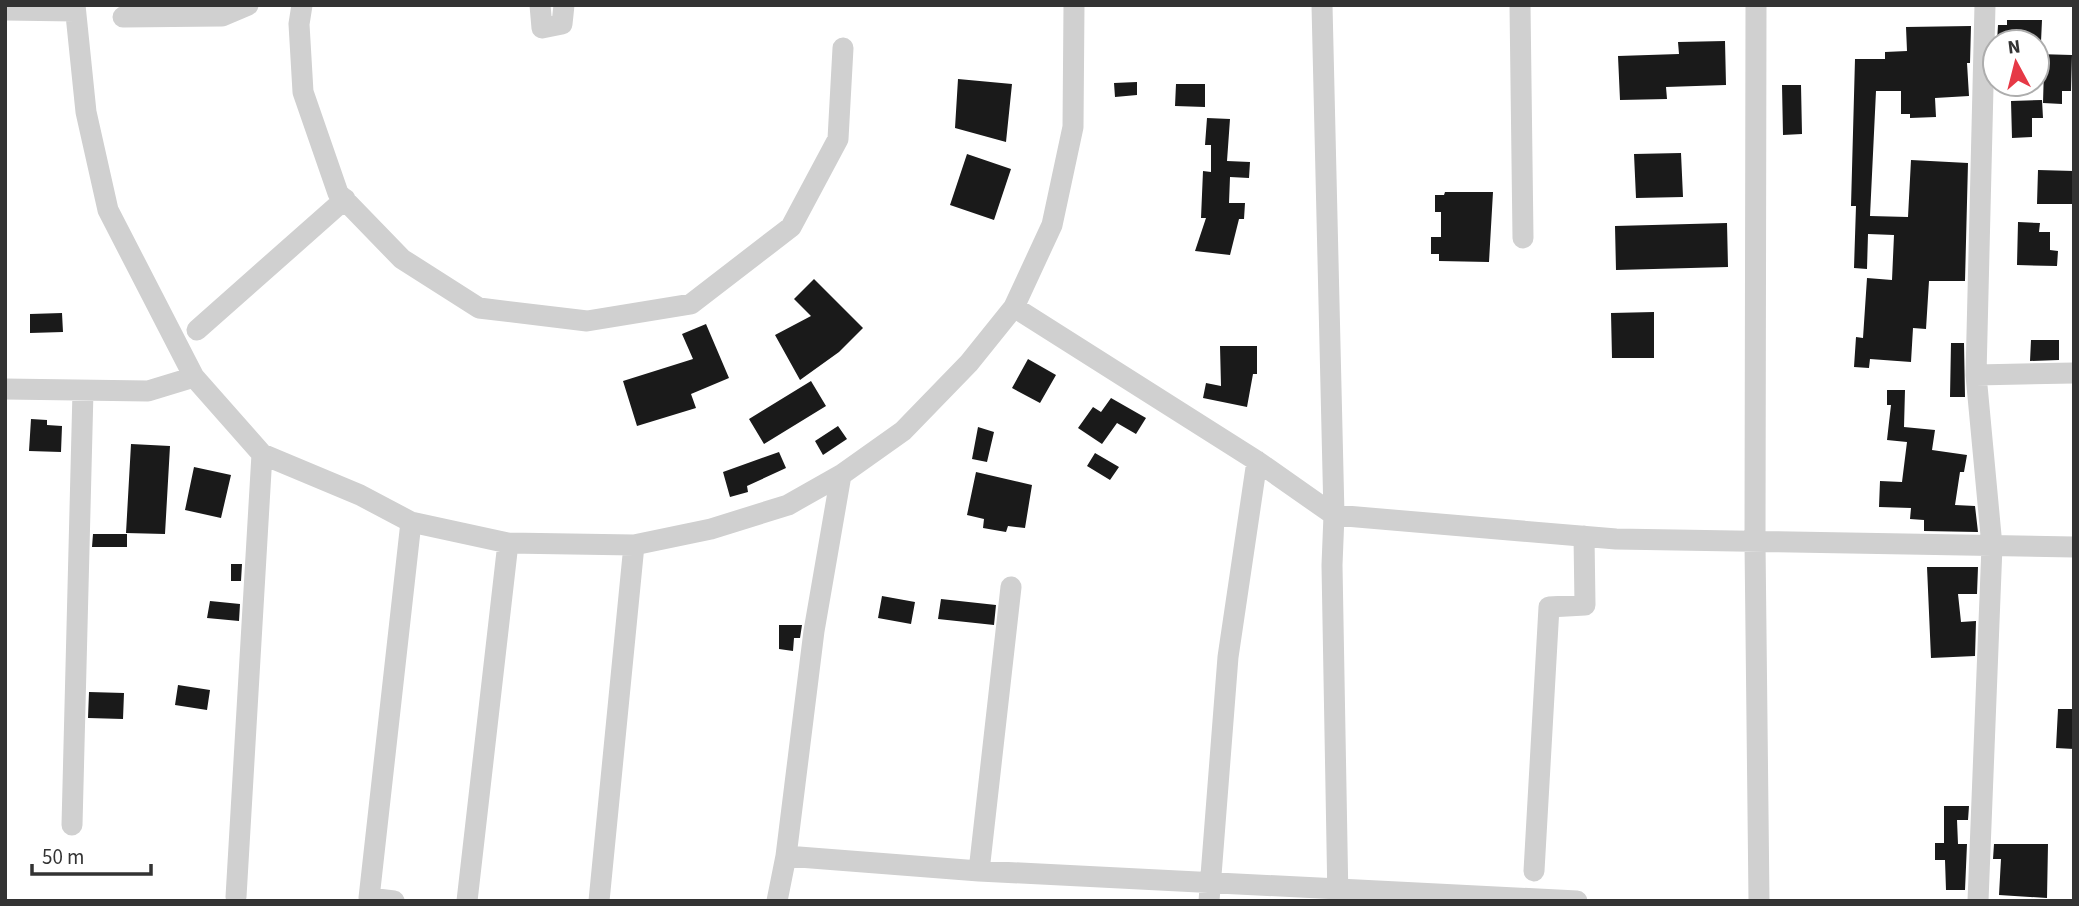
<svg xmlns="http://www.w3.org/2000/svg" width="2079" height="906" font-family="'Source Sans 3',sans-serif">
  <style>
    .building { fill: #1a1a1a }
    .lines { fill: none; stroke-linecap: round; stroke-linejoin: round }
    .minor { stroke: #d0d0d0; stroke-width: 21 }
  </style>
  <rect width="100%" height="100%" fill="#fff"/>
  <path class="building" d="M2007,20h35l-1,22h-44l1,-17h9z
    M1971,26l-1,37h-3l2,33 -34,2 1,19 -26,1v-4h-9v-23h-25l-6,125 38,1 3,-57 57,3 -3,118h-36l-3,48 -13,-1 -2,34 -41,-3 -1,9 -15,-1 2,-30 7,1 4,-60 25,2 2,-45 -26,-1 -1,35 -13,-1 2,-62h-5l4,-147h30v-7l22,-1 -1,-24z
    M1725,41l1,44 -60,2 1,12 -47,1 -2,-44 61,-2 -1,-12z
    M2037,54l35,1 -1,36h-9v13l-19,-1 1,-35h-7z
    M958,79l54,5 -6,58 -51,-14z
    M1137,82v13l-22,2 -1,-14z
    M1176,84h29v23l-30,-1z
    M1782,85h19l1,49 -19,1z
    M2042,100l1,18h-11v19l-20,1 -1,-37z
    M1207,118l23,1 -3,42 23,1 -1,16 -19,-1 -1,26h16l-1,16h-5l-9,36 -35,-4 11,-33h-5l2,-47 8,1v-27h-6z
    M1681,153l2,44 -47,1 -2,-44z
    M967,154l44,15 -17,51 -44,-15z
    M2038,170l36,1v33h-37z
    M1445,192h48l-4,70 -50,-1v-7h-8v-17h10v-25h-6v-17h9z
    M2018,222l22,1 -1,9h11v18l8,1 -1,15 -40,-1z
    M1727,223l1,44 -112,3 -1,-44z
    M814,279l49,49 -24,24 -39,28 -25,-45 36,-19 -17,-17z
    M1654,312v46h-42l-1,-45z
    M62,313l1,19 -33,1v-19z
    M706,324l23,54 -38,16 5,14 -59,18 -14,-45 70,-22 -11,-25z
    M2031,340h28v20l-29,1z
    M1951,343h13l1,54h-15z
    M1220,346h37v28h-4l-6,33 -44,-9 3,-15 15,3z
    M1028,359l28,16 -16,28 -28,-15z
    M811,381l15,25 -62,38 -15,-25z
    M1887,390h18l-1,37 31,3 -3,20 35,5 -3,17h-4l-5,33 20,1 3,26 -54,-1v-11l-14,-1 1,-11 -32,-1 1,-26 22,1 5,-40 -20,-2 4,-35h-4z
    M1111,398l35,20 -10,16 -19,-11 -15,21 -24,-16 15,-21 8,5z
    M31,419l16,1v5l15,1 -1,26 -32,-1z
    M838,426l9,13 -24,16 -8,-14z
    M978,427l16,5 -7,30 -15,-3z
    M131,444l39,2 -5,88 -39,-1z
    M779,452l7,16 -39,18 1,6 -18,5 -7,-25z
    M1095,453l24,14 -9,13 -23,-14z
    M194,467l37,8 -10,43 -36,-8z
    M976,472l56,13 -7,43 -17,-2 -2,6 -23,-4 1,-9 -17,-4z
    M93,534h34v13h-35z
    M231,564h11l-1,17h-10z
    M1927,567h51l-1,27h-19l3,28 15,-1 -1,35 -44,2z
    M882,596l33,6 -4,22 -33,-6z
    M941,599l55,6 -2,20 -56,-6z
    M210,601l30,3 -1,17 -32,-3z
    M779,625h23l-2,13h-6l-1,13 -14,-2z
    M178,685l32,5 -3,20 -32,-5z
    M89,692l35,1 -1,26 -35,-1z
    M2058,709h16v40l-18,-1z
    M1944,806h25l-1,14h-11l1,24h9l-2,46h-19l-1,-30h-10v-17h9z
    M1994,844h54l-1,54 -48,-3 2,-36h-8z"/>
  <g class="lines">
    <path class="minor" d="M75,5l11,107 22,98 86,167 68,77 98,41 51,27 97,21 126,2 77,-16 77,-24 53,-30 62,-44 66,-68 45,-56 38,-82 21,-98 1,-122
      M302,5l-3,19 4,68 35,101 64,66 77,49 108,13 104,-17 100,-77 47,-88 5,-91
      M540,5l2,23 20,-4 2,-19
      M1322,5l12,510 -2,50 6,336
      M1520,5l3,233
      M1756,5l-1,538 4,358
      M5,10l70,1
      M123,17l99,-1 26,-11
      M1014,307l243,154 77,54 282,24 458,8
      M197,330l148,-131
      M1976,375l98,-2
      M5,389l143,2 46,-14
      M72,825l11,-434
      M786,856l193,15 598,30
      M979,871l32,-284
      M1534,871l15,-264 36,-2 -1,-69
      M236,897l26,-443
      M394,901l-25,-3 42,-376
      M467,901l41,-358
      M599,901l35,-356
      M777,901l9,-45 28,-225 27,-156
      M1209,901l19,-244 29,-196
      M1978,901l14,-355 -16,-171 9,-370"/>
  </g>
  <rect width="2079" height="906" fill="none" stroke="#333333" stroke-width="14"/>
  <g transform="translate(2016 63) rotate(353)"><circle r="33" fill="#ffffff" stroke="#adadad" stroke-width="2"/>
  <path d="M0-5L12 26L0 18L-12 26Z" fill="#e63946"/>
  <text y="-10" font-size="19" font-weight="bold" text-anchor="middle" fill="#333333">N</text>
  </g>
  <path d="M32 864v10h119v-10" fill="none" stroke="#333333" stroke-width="3.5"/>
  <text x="42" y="864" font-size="21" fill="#333333" stroke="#ffffff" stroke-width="5" paint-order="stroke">50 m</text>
</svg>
